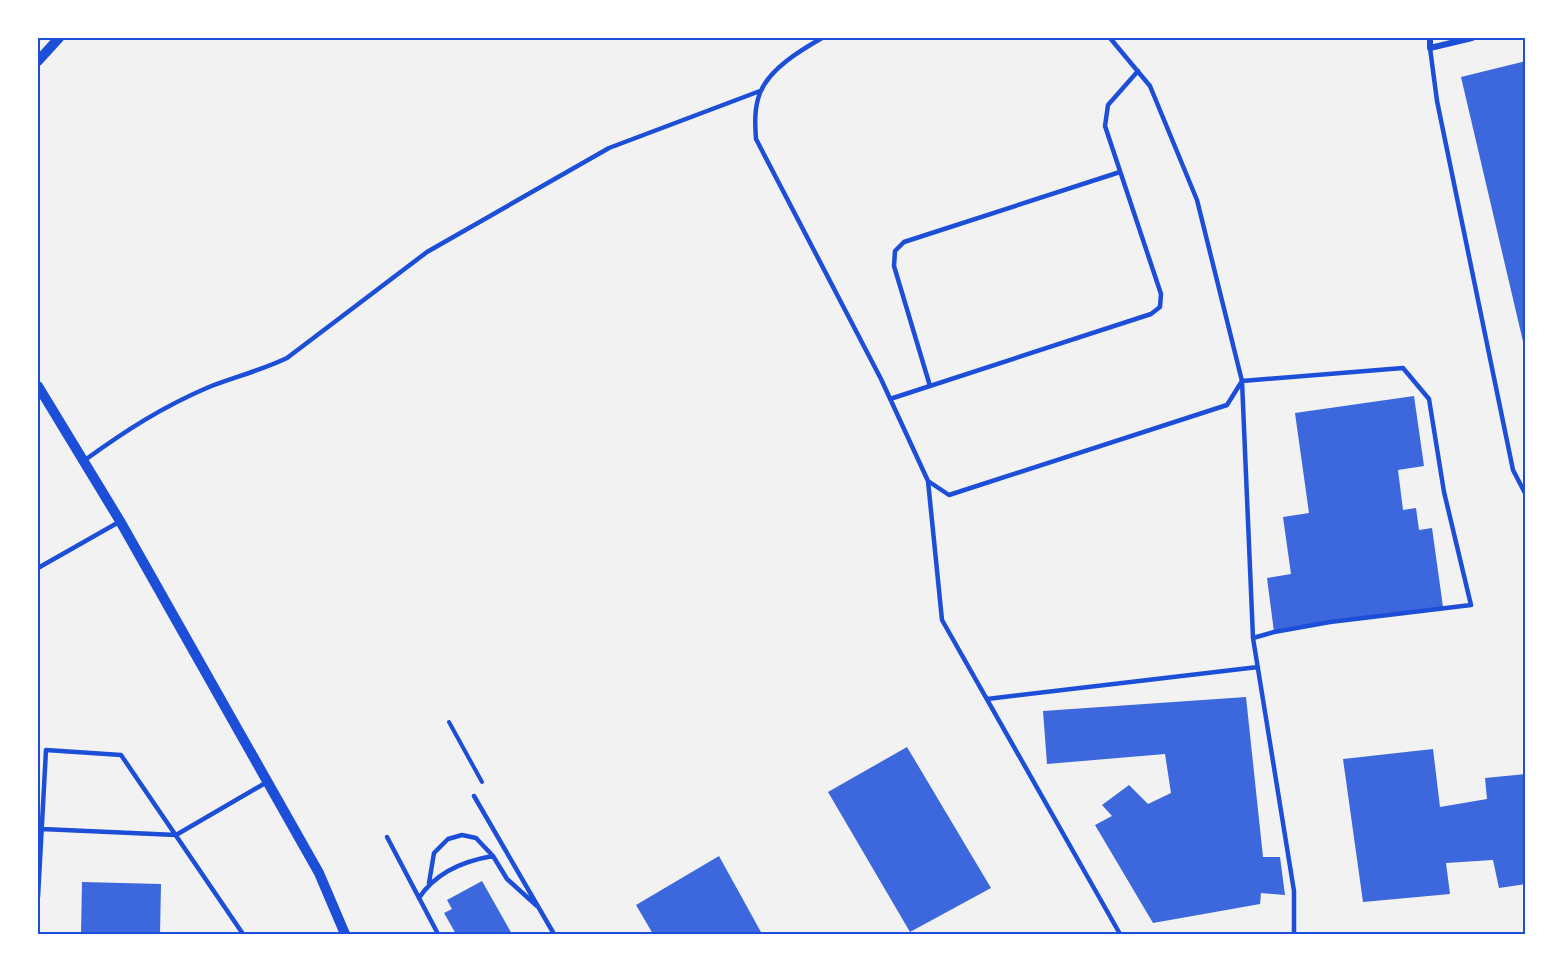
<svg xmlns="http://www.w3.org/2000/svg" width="1563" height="972" font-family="'Fira Sans Condensed',sans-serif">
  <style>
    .building { fill: #3d67dc }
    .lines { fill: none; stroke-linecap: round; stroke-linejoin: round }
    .path { stroke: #1d4ed8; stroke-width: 4 }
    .service { stroke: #1d4ed8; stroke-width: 4.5 }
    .minor { stroke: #1d4ed8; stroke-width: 6 }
    .tertiary { stroke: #1d4ed8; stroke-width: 10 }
    .neatline { fill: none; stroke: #1d4ed8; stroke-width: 2 }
  </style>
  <rect width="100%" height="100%" fill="#f2f2f2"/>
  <path class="building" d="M1526,61v288l-1,1 -64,-273z
    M1414,396l10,70 -26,4 5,40 13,-2 3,22 13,-2 11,79 -169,25 -7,-54 24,-4 -8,-57 26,-4 -14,-100z
    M1246,697l17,160h17l5,38 -24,-2 -1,11 -107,19 -58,-98 17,-9 -10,-11 27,-20 19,19 23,-11 -6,-39 -118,10 -4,-53z
    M907,747l84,141 -81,44 -82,-140z
    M1433,749l7,58 47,-8 -2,-21 41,-4v110l-27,4 -6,-28 -47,3 4,31 -87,8 -20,-143z
    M719,856l43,78h-109l-17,-29z
    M482,881l30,53h-56l-12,-21 8,-4 -5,-9z
    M82,882l79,2 -1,50h-79z"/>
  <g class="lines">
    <path class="path" d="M449,722l33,60"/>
    <path class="service" d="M822,38c-21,12 -53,31 -62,55 -6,15 -5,31 -4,46l125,240 47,102 21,14 278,-90 15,-24 -45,-181 -47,-114 -40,-48
      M1430,48l7,53 76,369 13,25
      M930,386l-36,-120 1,-15 9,-9 216,-70
      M890,399l261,-85 9,-7 1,-13 -56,-168 3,-21 30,-34
      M85,460c40,-29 77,-53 124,-73 26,-10 53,-17 78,-29l140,-106 182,-104 151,-57
      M928,481l14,139 178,314
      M38,568l81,-46
      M1253,638l21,-6 56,-10 141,-17 -27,-113 -15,-93 -26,-31 -161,13 11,257 41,253v43
      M987,699l271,-32
      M474,796l80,138
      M42,829l134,6 91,-53
      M387,837l51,97
      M429,883l5,-30 14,-14 14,-4 14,3 17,18 14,23 30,27
      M38,897l8,-147 75,5 122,179
      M419,898c17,-26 44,-37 74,-42"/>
    <path class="minor" d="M1430,38v10l42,-10"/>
    <path class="tertiary" d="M38,61l21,-23
      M38,386l82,135 199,352 26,61"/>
  </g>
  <rect width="1563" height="972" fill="none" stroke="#ffffff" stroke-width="78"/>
  <rect x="39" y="39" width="1485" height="894" class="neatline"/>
</svg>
